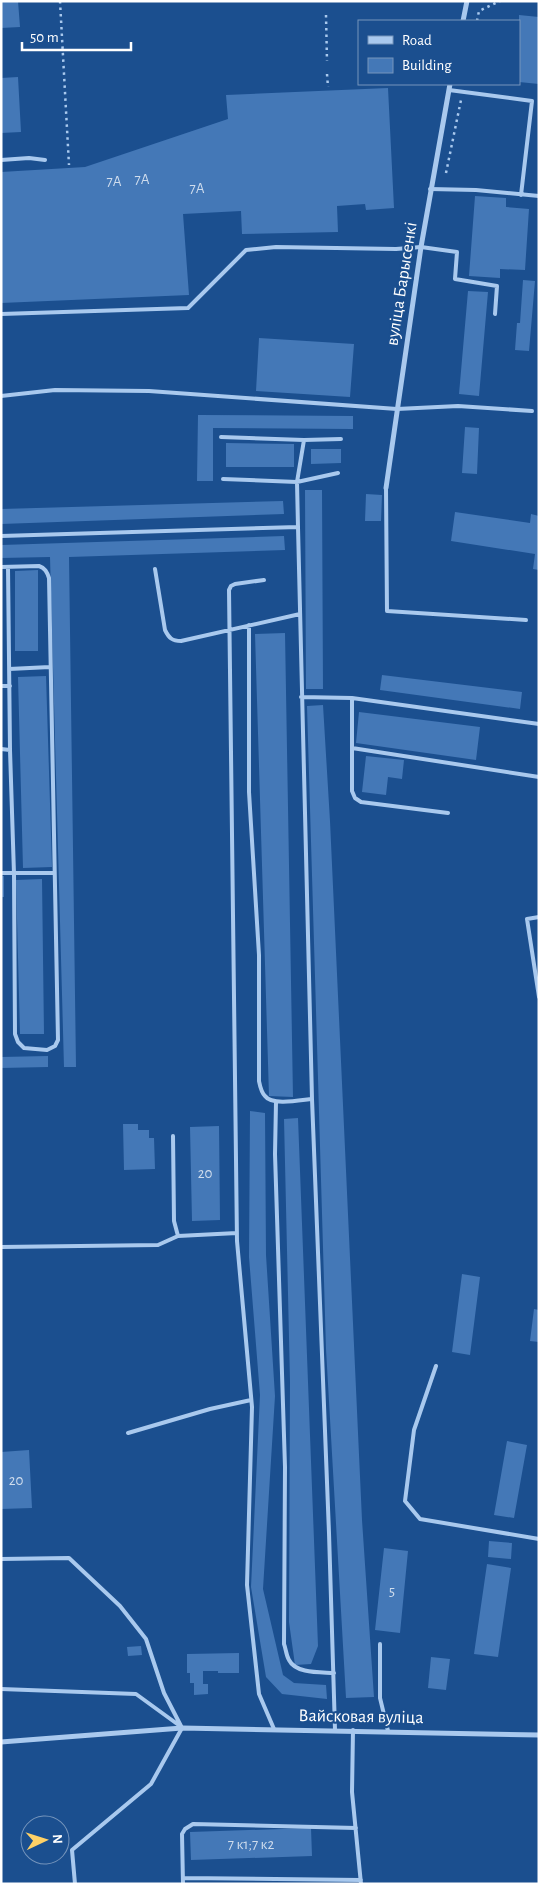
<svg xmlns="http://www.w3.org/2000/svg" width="540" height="1885" font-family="'Alegreya Sans',sans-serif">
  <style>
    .building { fill: #4478b7 }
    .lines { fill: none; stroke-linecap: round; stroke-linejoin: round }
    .path { stroke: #a9c9ee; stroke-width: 2.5; stroke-dasharray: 2.5 4; stroke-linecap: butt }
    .service { stroke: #a9c9ee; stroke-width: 4 }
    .minor { stroke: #a9c9ee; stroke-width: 5 }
    .labels { text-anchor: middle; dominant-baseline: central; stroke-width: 4.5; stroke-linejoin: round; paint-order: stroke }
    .number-label { font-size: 15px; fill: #d0dded }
    .street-label { font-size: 18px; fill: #fff; stroke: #1b4f8f }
  </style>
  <rect width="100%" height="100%" fill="#1b4f8f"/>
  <path class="building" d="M1,1h17l2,26 -19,1z
    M519,15l20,2v67l-20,-2z
    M18,77l3,55 -20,1v-55z
    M388,88l6,120 -28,2 -1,-6 -28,2 1,26 -96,2 -1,-23 -58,3 6,81 -188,8v-131l84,-5 143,-48 -2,-24z
    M475,196l31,2v9l23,2 -4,61 -25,-1v9l-31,-2z
    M523,280l12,1 -6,70 -14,-1 2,-27h3z
    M468,291l20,1 -9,104 -20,-2z
    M259,338l95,6 -4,53 -94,-6z
    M198,415l155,1v13l-140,-1v53h-16z
    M465,427l14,1 -2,46 -15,-1z
    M226,443l68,1v23h-68z
    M311,449h30v14l-30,1z
    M305,490h17l1,199h-17z
    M366,494l16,1 -1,26h-16z
    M283,501l1,13 -283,10v-15z
    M455,512l75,11 1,-9 8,2v54l-6,-1 2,-15 -84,-13z
    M284,536l1,14 -216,7 7,510h-12l-14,-510 -49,1v-13z
    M38,570v81h-23v-80z
    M285,633l8,464 -24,-1 -14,-462z
    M382,675l140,17 -2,17 -140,-19z
    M46,676l6,191 -29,1 -5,-191z
    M323,705l7,116 32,699 12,177 -28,1 -20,-349 -19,-643z
    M359,712l121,15 -4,33 -120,-17z
    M366,756l38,4 -2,19 -14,-2 -2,18 -24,-3z
    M1,876h3v21h-3z
    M42,879l2,155h-24l-4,-154z
    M48,1056v11l-47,1v-11z
    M250,1111l15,2 1,142 9,141 -12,193 20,86 11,8 32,2 1,14 -45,-5 -16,-17 -15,-90 9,-192 -11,-138z
    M298,1118l20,528 -7,18 -16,1 -6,-43 1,-241 -6,-262z
    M123,1124h15v6h11v8h5l1,31 -31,1z
    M219,1126l1,94 -28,1 -2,-94z
    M462,1274l18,3 -10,78 -18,-3z
    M534,1309l5,1v32l-9,-1z
    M507,1441l20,4 -13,73 -20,-3z
    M29,1450l3,58 -31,1v-57z
    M489,1541l23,2 -1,16 -23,-2z
    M384,1548l24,3 -8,82 -25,-3z
    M487,1564l24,4 -13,89 -24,-3z
    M141,1646l1,9 -14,1 -1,-9z
    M239,1653v20h-21v-2h-15v13h5v10l-14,1v-12h-4v-10h-3v-19z
    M431,1657l19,2 -4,31 -18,-2z
    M311,1828l1,28 -121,4 -1,-28z"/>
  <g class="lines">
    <path class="path" d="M60,1l9,164
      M327,2v-1
      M326,15l1,46
      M477,21l2,-10 21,-10
      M327,74l1,13
      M446,173l15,-73"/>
    <path class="service" d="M449,90l83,11 -11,94
      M1,160l28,-2 16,2
      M430,189l46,1 63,6
      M1,314l187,-6 58,-58 30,-3 120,2 25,-2 36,5 -2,27 42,7 -2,28
      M1,396l54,-6 94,1 248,18 61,-3 74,5
      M221,437l83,3 37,-1
      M223,479l74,3 41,-9
      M386,488l1,123 139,9
      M298,527l-1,-45 7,-42
      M1,536l297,-9 14,572 17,434 6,197
      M1,567l38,-1c6,2 8,6 10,12l9,462 -3,6 -8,4 -23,-2 -6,-6 -3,-8 -1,-160 -4,-124 -9,-1
      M8,567l2,183
      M155,569l10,61c4,8 7,11 16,11l119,-27
      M264,580l-29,4 -4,2 -2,4 8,651 15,166 -5,178 12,109 15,35
      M249,625v167l10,163v126c1,5 2,11 6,15 7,10 36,4 47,3
      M9,669l41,-2
      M1,686h9
      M301,697l51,1 187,26
      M352,698v93l3,7 6,4 87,11
      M352,748l187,29
      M1,873h53
      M539,917l-12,2 12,78
      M276,1102l-1,52 10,313 -1,177c2,5 2,11 5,16 7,14 32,12 45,13
      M173,1136l1,85 4,15 59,-3
      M1,1247l157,-2 20,-9
      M436,1366l-22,64 -9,71 15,18 119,20
      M128,1433l82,-24 41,-9
      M1,1559l68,-1 51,48 26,33 18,54 18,35
      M380,1644v54l8,33
      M1,1689l135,5 44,32
      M353,1730l-1,62 9,92
      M183,1878l178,2
      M75,1884l-3,-34 79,-66 31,-56
      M183,1884l-1,-50 3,-5 8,-5 163,4"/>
    <path class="minor" d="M463,21l4,-20
      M386,488l35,-241 29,-163
      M1,1742l181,-14 357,7"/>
  </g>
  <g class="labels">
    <g class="number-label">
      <text x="142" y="179">7А</text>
      <text x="114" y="181">7А</text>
      <text x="197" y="188">7А</text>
      <text x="205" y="1173">20</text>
      <text x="16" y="1480">20</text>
      <text x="392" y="1591">5</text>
      <text x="251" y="1844">7 к1;7 к2</text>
    </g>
    <g class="street-label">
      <text transform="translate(402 284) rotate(-81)">вуліца Барысенкі</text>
      <text transform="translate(361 1717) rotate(1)">Вайсковая вуліца</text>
    </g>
  </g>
  <rect width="540" height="1885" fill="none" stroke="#ffffff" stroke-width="5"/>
  <rect x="358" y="20" width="162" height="65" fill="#1b4f8f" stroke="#7695bc"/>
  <rect x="368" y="36" width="25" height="8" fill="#a9c9ee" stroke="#7695bc"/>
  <text x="402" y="45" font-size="15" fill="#ffffff">Road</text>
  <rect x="368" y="58" width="25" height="15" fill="#4478b7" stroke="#7695bc"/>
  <text x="402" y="70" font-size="15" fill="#ffffff">Building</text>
  <g transform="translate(45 1840) rotate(86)"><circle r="24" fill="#1b4f8f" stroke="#7695bc"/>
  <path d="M0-4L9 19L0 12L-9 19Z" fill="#ffd166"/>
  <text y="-8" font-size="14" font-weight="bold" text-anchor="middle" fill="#ffffff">N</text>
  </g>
  <path d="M22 42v8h109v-8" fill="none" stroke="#ffffff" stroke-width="2.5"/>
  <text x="30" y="42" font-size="15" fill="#ffffff" stroke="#1b4f8f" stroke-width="4" paint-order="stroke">50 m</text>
</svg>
